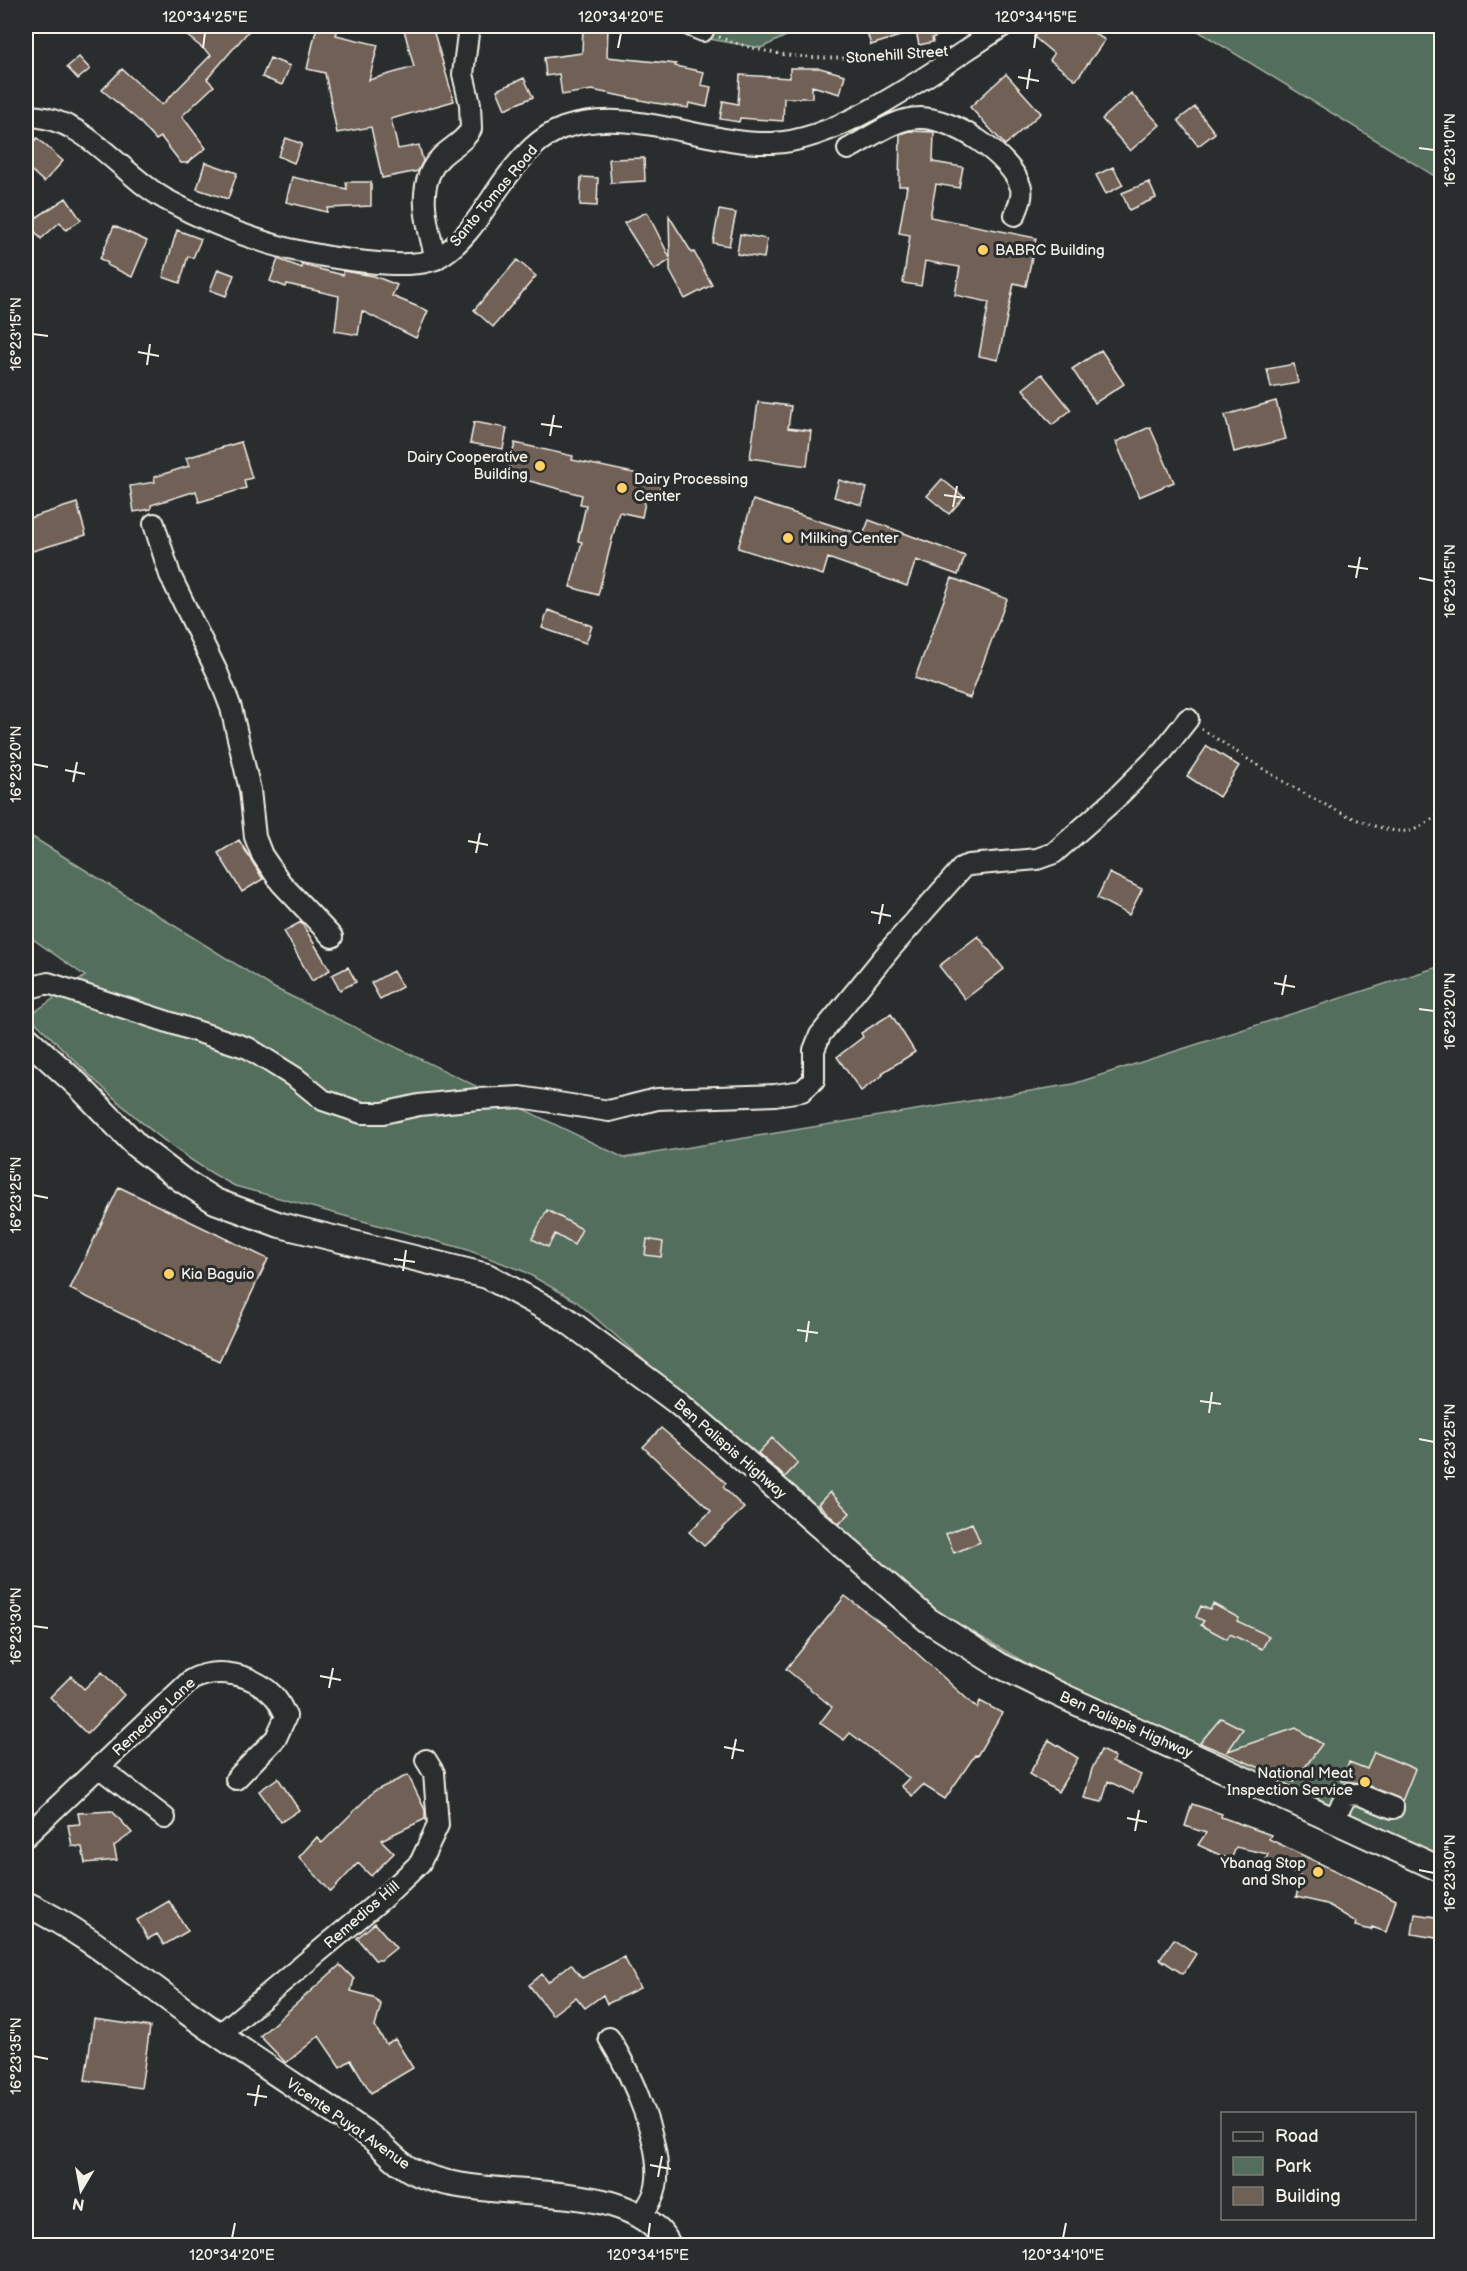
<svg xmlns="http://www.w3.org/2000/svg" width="1467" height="2271" font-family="'Balsamiq Sans',sans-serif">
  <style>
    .green { fill: #536e5d; stroke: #a4b0a2; stroke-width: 1.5 }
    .building { fill: #706157; stroke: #f4f1e8; stroke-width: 1.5 }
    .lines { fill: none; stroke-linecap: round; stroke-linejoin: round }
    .minor-casing { stroke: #f4f1e8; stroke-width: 24 }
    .major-casing { stroke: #f4f1e8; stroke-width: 28 }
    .path { stroke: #f4f1e8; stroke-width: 3; stroke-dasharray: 1.5 4.5; stroke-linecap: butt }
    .minor { stroke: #2a2d2e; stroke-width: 20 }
    .major { stroke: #2a2d2e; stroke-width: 24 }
    .ticks { fill: none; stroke: #f4f1e8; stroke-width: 2 }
    .poi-dot { fill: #ffd166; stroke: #2a2d2e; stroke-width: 2 }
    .labels { text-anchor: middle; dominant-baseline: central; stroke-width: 6; stroke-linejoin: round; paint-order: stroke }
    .street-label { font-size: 15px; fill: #f4f1e8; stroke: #2a2d2e }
    .poi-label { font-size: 15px; fill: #f4f1e8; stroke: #2a2d2e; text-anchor: start }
    .neatline { fill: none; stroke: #f4f1e8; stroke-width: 2 }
    .ticks-label { font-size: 15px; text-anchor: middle; fill: #f4f1e8 }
  </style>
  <rect width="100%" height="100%" fill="#2a2d2e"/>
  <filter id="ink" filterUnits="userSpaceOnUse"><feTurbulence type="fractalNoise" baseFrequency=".0167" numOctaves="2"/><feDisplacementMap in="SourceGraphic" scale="12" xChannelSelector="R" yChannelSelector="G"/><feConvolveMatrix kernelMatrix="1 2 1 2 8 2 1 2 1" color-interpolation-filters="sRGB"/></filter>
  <g filter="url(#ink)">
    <path class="green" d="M634,26h173l-46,22z
      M1190,26h251v154z
      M26,833l248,155 350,170 449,-74 368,-118v898l-339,-157 -162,-94 -88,-71 -276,-241 -53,-30 -58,-22 -230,-63c-80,-41 -142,-108 -206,-170l56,-40 -59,-42z"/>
    <path class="building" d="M175,26h78l-46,53 7,7 -32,30 24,32 -19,15h-6l-20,-26 -5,3 -18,-20 -36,-30 20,-21 40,36 49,-50z
      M317,26h22l-3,9 42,10 -9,35 45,-13 -11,-41h29l22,75 -63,18 7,30 21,-4 4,16 -5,10 -36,7 -11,-51 -34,6 -12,-60 -18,-4z
      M583,26h25l-1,31 69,7 -1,2 29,6 -3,13 10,2 -4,20 -18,-4 -1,5 -33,-5 -63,-13 -30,5 -3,-21 -13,2 -2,-18 38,-5z
      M865,26h97l-30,12 1,4 -14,3 -3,-14 -45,14z
      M1044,26h39l22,14 -29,40 -26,-20 4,-6 -20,-17z
      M79,57l11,12 -12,10 -11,-12z
      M270,58l20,8 -8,19 -20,-8z
      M790,68h30l25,7 -5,19 -28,-8v12h-28l-1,23 -43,-3 -1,4 -19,-3 3,-18 15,3 2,-29 50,3z
      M1006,74l35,39 -36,32 -35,-38z
      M524,78l9,19 -28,12 -8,-19z
      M1131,93l29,32 -30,26 -28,-32z
      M1195,107l20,26 -17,13 -20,-26z
      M909,131l25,1 -1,30 30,5 -4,21 -23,-4 -6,33 106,21 -10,48 -12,-3 -16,77 -19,-4 10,-54 -34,-7 5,-28 -35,-6 -4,25 -18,-3 7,-48 -11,-2 8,-47h-8l1,-52z
      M37,138l26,23 -19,21 -18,-16v-16z
      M286,138l16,6 -8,19 -16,-7z
      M644,158l1,23 -34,2 -2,-24z
      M205,162l32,11 -9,26 -31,-10z
      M1113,167l10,18 -17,9 -10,-19z
      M292,177l55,12 -1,-7h25v24l-43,2 -1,4 -41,-10z
      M581,177l17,1 -1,28 -17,-1z
      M1149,182l7,16 -27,12 -7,-17z
      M66,198l15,22 -15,10 -6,-8 -19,17 -13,-16z
      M719,210l17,3 -7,33 -16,-3z
      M647,212l23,46 -1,-42 23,37 2,-1 18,33 -27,14 -15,-28v-11l-16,10 -30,-47z
      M114,226l33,15 -15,36 -25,-12 1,-2 -8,-4z
      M177,230l24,9 -8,19 -5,-2 -8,27 -17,-6z
      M740,234l27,5 -3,19 -27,-4z
      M278,259l24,9v-3l41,10v-4l31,5 23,9 -5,11 36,15 -12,27 -54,-27 -4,24 -23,-4 4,-35 -52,-12 -1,3 -16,-6z
      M517,260l19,16 -43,51 -19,-17z
      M218,269l16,6 -8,21 -16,-6z
      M1101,350l23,34 -29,19 -23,-34z
      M1294,364l4,19 -27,5 -4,-19z
      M1042,374l29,36 -19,15 -29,-36z
      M1276,401l10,38 -52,13 -9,-37z
      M758,402l33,4 -3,22 23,3 -4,35 -57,-8z
      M474,422l33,6 -4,21 -33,-6z
      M1150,427l24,55 -35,15 -23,-55z
      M241,442l11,36 -8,2 2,8 -47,14 -3,-11 -45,14v4l-17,3 -4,-26 25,-4 -1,-5 35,-11 -3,-8z
      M515,443l58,13 -1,4 90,19 -4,21 -12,-3 -4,20 -23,-5 -21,83 -28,-8 12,-45 -4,-1 8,-36 -6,-1 2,-9 -75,-20z
      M942,479l22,18 -15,17 -22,-18z
      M839,480l28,8 -5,17 -28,-8z
      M753,500l110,35 6,-15 96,36 -7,19 -42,-15 -9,26 -79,-28 -5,17 -85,-27z
      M77,503l9,32 -60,18v-34z
      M952,578l55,21 -37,99 -55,-20z
      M548,610l44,16 -6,17 -44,-15z
      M1207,746l32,20 -20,31 -32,-21z
      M239,840l24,39 -21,13 -24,-39z
      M1109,873l33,16 -13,26 -32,-17z
      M301,922l29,48 -18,11 -28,-50z
      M978,936l26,33 -39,30 -26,-33z
      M348,967l8,15 -16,8 -8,-15z
      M393,971l9,16 -22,12 -9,-16z
      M891,1014l24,38 -33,21 1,2 -22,16 -24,-34 26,-20 -2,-4z
      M119,1187l149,72 -49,102 -149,-72z
      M547,1210l35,19 -8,16 -19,-11 -7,13 -16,-8z
      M647,1239l16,3 -2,15 -16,-2z
      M661,1428l65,55 -3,4 21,21 -40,38 -15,-14 22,-21 -68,-64z
      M772,1438l26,25 -13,14 -27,-24z
      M830,1492l20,21 -11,11 -21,-20z
      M972,1523l8,19 -26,11 -8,-19z
      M845,1596l53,40 79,72 3,-7 22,12 -25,43 -2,-1 -30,44 -22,-14 -11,11 -11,-10 8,-8 -59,-45 -6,7 -24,-17 12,-16 -46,-38z
      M1213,1604l26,14 -2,3 32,15 -7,13 -32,-15 -3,5 -26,-14 3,-4 -8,-4 5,-11 9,4z
      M102,1672l22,23 -37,39 -37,-37 21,-21 13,13z
      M1221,1718l22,11 -15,22 68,-23 26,16 -28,38 -94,-39z
      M1049,1740l29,18 -20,34 -29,-18z
      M1101,1750l14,7 -3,5 29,13 -8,18 -25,-12 -6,21 -18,-4 8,-29z
      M1374,1752l41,17 -13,32 -40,-18 -21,-2 8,-19 18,7z
      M408,1775l17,35v9l-44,21 13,13 -23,23 -13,-13 -27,29 -32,-35 18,-20 5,6 52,-52z
      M278,1778l21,32 -18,12 -22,-31z
      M1192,1804l30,10 -1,3 50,18 -2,4 127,61 -10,32 -14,-5 -1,3 -16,-4 1,-4 -29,-18 -31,-7 5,-20 -35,-18 2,-5 -32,-7 -5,13 -33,-15 8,-12 -21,-7z
      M112,1811l20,22 -18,13 3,14 -32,3 -3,-16 -10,-1 -4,-21 12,-1 -2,-11z
      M169,1901l19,30 -24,14 -7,-11 -9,5 -11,-19z
      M1415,1914l27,4v21l-30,-5z
      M375,1923l21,25 -15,12h-6l-18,-22z
      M1174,1939l22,15 -13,20 -23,-15z
      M624,1957l16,31 -33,16 -4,-9 -18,13 -9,-11 -24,18 -23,-30 13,-11 6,8 23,-18 11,14z
      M340,1965l14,14 -3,12 22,6 8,8 -6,22 11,17 9,-5 18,29 -42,25 -20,-33 -11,7 -21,-31 -33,27 -26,-27z
      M94,2019l56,8 -9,61 -56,-8z"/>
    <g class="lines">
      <g class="minor-casing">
        <path id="minor" d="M691,26l12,5
          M26,116c60,0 91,56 139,83 38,21 82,39 124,50 30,7 122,24 148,9 33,-18 50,-56 72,-84 15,-19 30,-37 54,-46 69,-23 140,17 209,15 71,-2 171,-79 231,-117
          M848,149c21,-11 47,-31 71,-31 33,-1 93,38 102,70 2,10 -3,19 -6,27
          M436,259c-8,-32 -23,-74 5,-102 10,-10 23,-15 30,-28l-1,-25 -7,-30 6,-48
          M154,524l16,51 48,99 13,34 19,82 5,47 7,18 19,28 51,54
          M26,989l22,-6 200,65 48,30 27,22 39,13h21l36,-8 59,-6 42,-2 89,14 48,-12 118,-4 27,-4 12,-11v-30l6,-15 72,-88 71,-80 6,-2 68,-6 17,-6 60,-53 48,-48 26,-33
          M100,1768l65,50
          M1333,1820l14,-25 11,-1 35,14
          M26,1836l165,-156c26,-14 62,-6 83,16 5,5 9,14 12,20l-10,22 -40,41
          M219,2035l163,-136 38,-36 18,-38 -4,-52 -8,-13
          M609,2038c22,35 55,108 47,149 -2,11 -9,20 -15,29"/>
      </g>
      <g class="major-casing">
        <path id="major" d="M26,1038l52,47 59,61 45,34 33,21 65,24 207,51 77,42 112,83 252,219 71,45 59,29 384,176
          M26,1904c58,27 109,71 161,108 59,43 120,81 180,122 15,10 26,26 42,35 69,40 222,1 260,77"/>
      </g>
      <path class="path" d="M719,37c72,28 135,23 209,14
        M1202,729c43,28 157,108 208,102 9,-2 23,-13 32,-18"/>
      <use href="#minor" class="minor"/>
      <use href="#major" class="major"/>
    </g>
  </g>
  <path class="ticks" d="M203,48l2,-15M618,48l3,-15M1034,48l2,-15M1018,77l21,4M1027,89l3,-20M1419,148l15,2M33,334l15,2M138,352l21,4M147,365l3,-21M541,424l21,3M550,436l4,-21M944,495l21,3M953,507l4,-21M1348,566l20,3M1356,578l4,-21M1419,578l15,3M33,764l15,3M65,770l20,4M73,782l4,-20M468,841l20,4M476,853l4,-20M871,912l20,4M879,924l4,-20M1274,983l21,4M1282,995l4,-20M1419,1009l15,2M33,1195l15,3M394,1259l21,3M403,1271l3,-21M797,1330l21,3M806,1342l3,-21M1200,1401l21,3M1209,1413l3,-21M1419,1439l15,3M33,1626l15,2M320,1676l21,4M329,1688l4,-20M724,1747l20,4M732,1759l4,-20M1127,1818l20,4M1135,1831l4,-21M1419,1870l15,3M33,2056l15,3M247,2094l20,3M255,2106l4,-21M650,2165l21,4M658,2177l4,-21M232,2238l3,-15M648,2238l2,-15M1063,2238l3,-15"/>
  <g class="poi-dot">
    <circle cx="983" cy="250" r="6"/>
    <circle cx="540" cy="466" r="6"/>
    <circle cx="622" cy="488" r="6"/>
    <circle cx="788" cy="538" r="6"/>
    <circle cx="169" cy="1274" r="6"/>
    <circle cx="1365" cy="1782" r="6"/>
    <circle cx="1318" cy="1872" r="6"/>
  </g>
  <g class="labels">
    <g class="street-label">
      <text transform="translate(897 55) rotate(-4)">Stonehill Street</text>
      <text transform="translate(494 196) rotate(-50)">Santo Tomas Road</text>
      <text transform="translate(730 1449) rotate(41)">Ben Palispis Highway</text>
      <text transform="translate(154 1717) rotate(-43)">Remedios Lane</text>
      <text transform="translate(1126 1725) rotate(24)">Ben Palispis Highway</text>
      <text transform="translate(362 1915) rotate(-41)">Remedios Hill</text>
      <text transform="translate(348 2124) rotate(35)">Vicente Puyat Avenue</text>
    </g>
    <g class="poi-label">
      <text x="995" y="250">BABRC Building</text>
      <text x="528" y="457" text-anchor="end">Dairy Cooperative<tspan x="528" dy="17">Building</tspan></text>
      <text x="634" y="479">Dairy Processing<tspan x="634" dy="17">Center</tspan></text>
      <text x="800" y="538">Milking Center</text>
      <text x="181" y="1274">Kia Baguio</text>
      <text x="1353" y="1773" text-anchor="end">National Meat<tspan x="1353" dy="17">Inspection Service</tspan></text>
      <text x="1306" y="1863" text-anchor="end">Ybanag Stop<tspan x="1306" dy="17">and Shop</tspan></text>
    </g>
  </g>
  <rect width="1467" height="2271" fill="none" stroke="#2a2d2e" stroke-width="66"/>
  <rect x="1221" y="2112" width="195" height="108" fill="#2a2d2e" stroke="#7b7b78" stroke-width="1.5"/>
  <rect x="1233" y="2132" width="30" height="9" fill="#2a2d2e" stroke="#7b7b78" stroke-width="1.5"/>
  <text x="1275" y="2142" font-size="18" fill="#f4f1e8">Road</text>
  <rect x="1233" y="2157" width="30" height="18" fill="#536e5d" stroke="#7b7b78" stroke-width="1.5"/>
  <text x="1275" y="2172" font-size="18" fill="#f4f1e8">Park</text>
  <rect x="1233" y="2187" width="30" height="18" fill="#706157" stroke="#7b7b78" stroke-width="1.5"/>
  <text x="1275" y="2202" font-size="18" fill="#f4f1e8">Building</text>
  <g transform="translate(81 2190) rotate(190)" stroke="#2a2d2e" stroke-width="4.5" paint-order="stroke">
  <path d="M0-4.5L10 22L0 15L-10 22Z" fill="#f4f1e8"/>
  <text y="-9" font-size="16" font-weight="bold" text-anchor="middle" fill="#f4f1e8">N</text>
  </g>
  <rect x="33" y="33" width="1401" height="2205" class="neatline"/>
  <g class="ticks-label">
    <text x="205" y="22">120°34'25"E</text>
    <text x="621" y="22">120°34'20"E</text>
    <text x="1036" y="22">120°34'15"E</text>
    <text transform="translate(1450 150) rotate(-90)" y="5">16°23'10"N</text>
    <text transform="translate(16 334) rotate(-90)" y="5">16°23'15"N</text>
    <text transform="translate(1450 581) rotate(-90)" y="5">16°23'15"N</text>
    <text transform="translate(16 764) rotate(-90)" y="5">16°23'20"N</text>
    <text transform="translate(1450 1011) rotate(-90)" y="5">16°23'20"N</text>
    <text transform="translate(16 1195) rotate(-90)" y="5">16°23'25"N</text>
    <text transform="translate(1450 1442) rotate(-90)" y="5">16°23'25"N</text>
    <text transform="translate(16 1626) rotate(-90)" y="5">16°23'30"N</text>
    <text transform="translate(1450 1873) rotate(-90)" y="5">16°23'30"N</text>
    <text transform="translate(16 2056) rotate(-90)" y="5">16°23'35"N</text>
    <text x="232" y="2260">120°34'20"E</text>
    <text x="648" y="2260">120°34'15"E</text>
    <text x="1063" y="2260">120°34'10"E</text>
  </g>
</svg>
